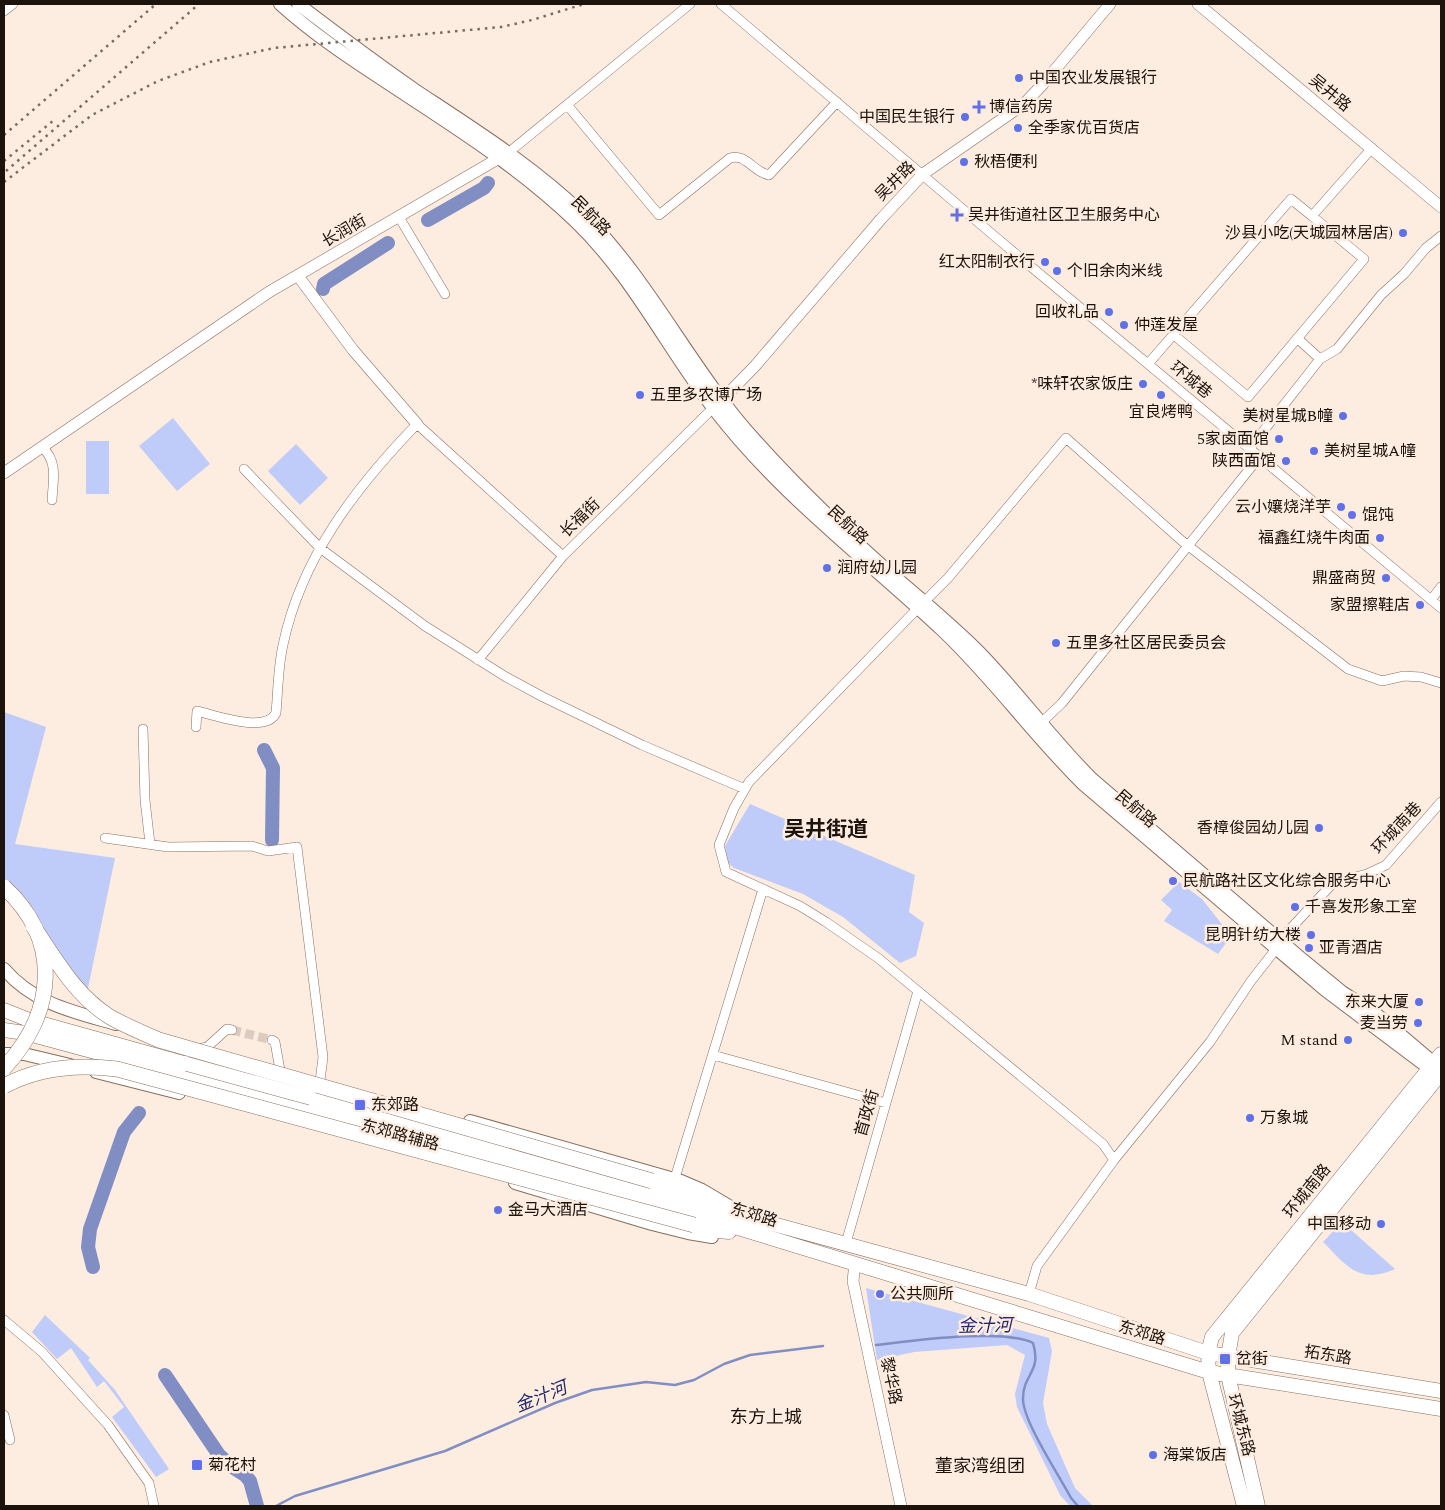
<svg xmlns="http://www.w3.org/2000/svg" width="1445" height="1510" font-family="Spectral,'Noto Sans SC',serif">
  <style>
    .green { fill: #bfcbf8 }
    .lines { fill: none; stroke-linecap: round; stroke-linejoin: round }
    .stream { stroke: #818ec4; stroke-width: 2.5 }
    .river { stroke: #818ec4; stroke-width: 14 }
    .minor-tunnel { stroke: #dbcbc0; stroke-width: 9; stroke-dasharray: 9 4.5; stroke-linecap: butt }
    .minor-casing { stroke: #896f5e; stroke-width: 10 }
    .tertiary-casing { stroke: #896f5e; stroke-width: 12 }
    .secondary-casing { stroke: #896f5e; stroke-width: 14 }
    .primary-casing { stroke: #896f5e; stroke-width: 15 }
    .minor { stroke: #fff; stroke-width: 9 }
    .tertiary { stroke: #fff; stroke-width: 11 }
    .secondary { stroke: #fff; stroke-width: 12 }
    .primary { stroke: #fff; stroke-width: 14 }
    .rail { stroke: #786b62; stroke-width: 2.5; stroke-dasharray: 2.5 5; stroke-linecap: butt }
    .primary-bridge-casing { stroke: #896f5e; stroke-width: 15; stroke-linecap: butt }
    .trunk-bridge-casing { stroke: #896f5e; stroke-width: 16; stroke-linecap: butt }
    .primary-bridge { stroke: #fff; stroke-width: 14 }
    .trunk-bridge { stroke: #fff; stroke-width: 15 }
    .poi-dot { fill: #5f71e8; stroke: #fdece0; stroke-width: 2 }
    .labels { text-anchor: middle; dominant-baseline: central; stroke-width: 5; stroke-linejoin: round; paint-order: stroke }
    .poi-label { font-size: 16px; fill: #1c130c; stroke: #fdece0; text-anchor: start }
    .street-label { font-size: 16px; fill: #1c130c; stroke: #fdece0 }
    .water-label { font-size: 18px; font-style: italic; fill: #212869; stroke: #fdece0 }
    .neighbourhood-label { font-size: 18px; fill: #1c130c; stroke: #fdece0 }
    .district-label { font-size: 21px; font-weight: bold; fill: #1c130c; stroke: #fdece0 }
  </style>
  <rect width="100%" height="100%" fill="#fdece0"/>
  <path class="green" d="M173,418l37,46 -33,27 -38,-45z
    M86,441h23v53h-23z
    M296,444l32,34 -28,27 -32,-34z
    M4,712l42,15 -31,117 100,14 -28,135 -83,-107z
    M750,804l165,71 -6,37 15,11 -8,33 -16,7 -57,-46 -40,-23 -69,-26 -7,-6 -2,-16z
    M1179,882l23,17 29,37 -13,18 -54,-33 8,-11 -11,-10z
    M1342,1222l53,47c-36,16 -48,-3 -72,-27z
    M866,1288l183,50 3,13 -9,52 4,21 28,64 18,18h-23l-10,-11 -43,-88 -2,-13 10,-39 -18,-10 -93,7 -37,8z
    M45,1315l45,43 -2,2 27,30 54,79 -13,8 -44,-60 12,-10 -20,-26 -7,6 -26,-39 -14,11 -25,-27z"/>
  <g class="lines">
    <path class="stream" d="M876,1345c36,-4 127,-17 157,-2 9,29 -10,31 -10,55 -1,22 36,77 48,100l7,8
      M276,1506l19,-10 150,-45 110,-48 37,-13 54,-8 29,3 19,-5 30,-16 26,-9 73,-9"/>
    <path class="river" d="M428,220l56,-32 4,-5
      M323,289l1,-5 64,-41
      M264,750l9,18 -1,72
      M93,1267l-5,-20 2,-18 34,-97 15,-19
      M165,1375l54,80 12,11 14,9 5,6 7,25"/>
    <path class="minor-tunnel" d="M232,1030l40,10"/>
    <g class="minor-casing">
      <path id="minor" d="M721,4l284,241 436,363
        M4,11l9,-7
        M568,106l91,109 71,-57c16,-5 23,14 39,17l68,-73
        M508,153l182,-149
        M399,217l46,77
        M1174,335l74,62 116,-138 -52,-43
        M1297,338l23,21
        M1148,364l143,-165 21,17 60,-68
        M43,448c15,14 10,33 9,52
        M1250,448l70,-89 17,-10 44,-54 23,-21 22,-26 15,-12
        M244,469l76,79 105,78 81,51 37,20 99,48 103,44
        M1431,600l10,-13
        M924,602l24,-24 118,-140 116,103 166,128 34,12 22,-5 17,1 20,6
        M918,608l-169,174 -15,26 -15,37 7,27 74,34 26,16 52,36 225,186 11,16 -77,106 -8,28
        M478,660l85,-104 150,-148
        M1041,723l21,-20 198,-247
        M196,727l1,-16c18,4 69,23 79,2 2,-22 2,-46 7,-68 18,-87 73,-158 134,-221l146,132
        M143,729l2,71 5,44
        M105,838l63,9 84,-1 16,5 29,-4 26,210 -3,24
        M1280,940l54,-58 33,-8 19,-9 55,-63
        M272,1040l3,2 5,28
        M204,1050l23,-21 5,1
        M713,1055l173,48
        M1114,1160l96,-118 41,-61 25,-32
        M675,1178l88,-289
        M846,1243l72,-252
        M4,1320l38,32 66,73 41,58 5,23
        M4,1415l6,25"/>
    </g>
    <g class="tertiary-casing">
      <path id="tertiary" d="M1198,4l243,203
        M298,276l55,74 64,74
        M716,406l39,-40 126,-147 42,-45 101,-70 19,-20 67,-80
        M4,473l265,-181 237,-138
        M855,1263l-2,18 48,225"/>
    </g>
    <g class="secondary-casing">
      <path id="secondary" d="M280,4c31,28 65,51 100,74 68,45 137,87 196,144 57,55 91,126 138,187 65,85 151,149 228,221 51,48 92,106 142,155l241,205 113,85
        M298,4c38,29 77,58 117,86 59,39 120,77 171,127 66,67 106,154 169,223 41,46 86,89 132,130 31,27 63,53 92,82 39,40 72,86 112,126l212,182 39,32 33,21 66,56
        M4,969c30,35 70,43 112,55
        M4,1054h20l46,11
        M96,1072l83,21
        M470,1121l211,60 21,9 37,22
        M515,1183l137,41 36,9 24,4"/>
    </g>
    <g class="primary-casing">
      <path id="primary" d="M4,1010l25,10 158,44 17,-14
        M4,1030l21,3 664,180 520,159 232,37
        M303,1091l8,7 718,196 179,59 233,38
        M652,1181l15,2 43,18
        M694,1225l4,4 31,3
        M1244,1506l-35,-134 -1,-19 4,-16 229,-283
        M1258,1506l-30,-131v-18l4,-24 209,-260"/>
    </g>
    <use href="#minor" class="minor"/>
    <use href="#tertiary" class="tertiary"/>
    <use href="#secondary" class="secondary"/>
    <use href="#primary" class="primary"/>
    <path class="rail" d="M4,135l152,-131
      M4,161l50,-41
      M6,171l193,-167
      M4,182l88,-67 66,-34 52,-19 64,-14 227,-21 31,-7 52,-16"/>
    <g class="primary-bridge-casing">
      <path id="primary-bridge" d="M187,1064l124,34"/>
    </g>
    <g class="trunk-bridge-casing">
      <path id="trunk-bridge" d="M4,887c59,54 51,127 0,181
        M33,926c23,34 42,69 77,91 16,9 33,16 49,23l493,141
        M4,1086c35,-19 74,-22 113,-17l577,156"/>
    </g>
    <use href="#primary-bridge" class="primary-bridge"/>
    <use href="#trunk-bridge" class="trunk-bridge"/>
  </g>
  <g class="poi-dot">
    <circle cx="1019" cy="78" r="5"/>
    <path d="M976.5 99.5h5v5h5v5h-5v5h-5v-5h-5v-5h5z"/>
    <circle cx="965" cy="117" r="5"/>
    <circle cx="1018" cy="128" r="5"/>
    <circle cx="964" cy="162" r="5"/>
    <path d="M954.5 207.5h5v5h5v5h-5v5h-5v-5h-5v-5h5z"/>
    <circle cx="1403" cy="233" r="5"/>
    <circle cx="1045" cy="262" r="5"/>
    <circle cx="1057" cy="271" r="5"/>
    <circle cx="1109" cy="312" r="5"/>
    <circle cx="1124" cy="325" r="5"/>
    <circle cx="1143" cy="384" r="5"/>
    <circle cx="640" cy="395" r="5"/>
    <circle cx="1161" cy="395" r="5"/>
    <circle cx="1343" cy="416" r="5"/>
    <circle cx="1279" cy="439" r="5"/>
    <circle cx="1314" cy="451" r="5"/>
    <circle cx="1286" cy="461" r="5"/>
    <circle cx="1341" cy="507" r="5"/>
    <circle cx="1352" cy="515" r="5"/>
    <circle cx="1380" cy="538" r="5"/>
    <circle cx="827" cy="568" r="5"/>
    <circle cx="1386" cy="578" r="5"/>
    <circle cx="1420" cy="605" r="5"/>
    <circle cx="1056" cy="643" r="5"/>
    <circle cx="1319" cy="828" r="5"/>
    <circle cx="1173" cy="881" r="5"/>
    <circle cx="1295" cy="907" r="5"/>
    <circle cx="1311" cy="935" r="5"/>
    <circle cx="1309" cy="948" r="5"/>
    <circle cx="1419" cy="1002" r="5"/>
    <circle cx="1418" cy="1023" r="5"/>
    <circle cx="1348" cy="1040" r="5"/>
    <rect x="354" y="1099" width="12" height="12" rx="2.5"/>
    <circle cx="1250" cy="1118" r="5"/>
    <circle cx="498" cy="1210" r="5"/>
    <circle cx="1381" cy="1224" r="5"/>
    <circle cx="880" cy="1294" r="5"/>
    <rect x="1219" y="1353" width="12" height="12" rx="2.5"/>
    <circle cx="1153" cy="1455" r="5"/>
    <rect x="191" y="1459" width="12" height="12" rx="2.5"/>
  </g>
  <g class="labels">
    <g class="poi-label">
      <text x="1029" y="78">中国农业发展银行</text>
      <text x="989" y="107">博信药房</text>
      <text x="955" y="117" text-anchor="end">中国民生银行</text>
      <text x="1028" y="128">全季家优百货店</text>
      <text x="974" y="162">秋梧便利</text>
      <text x="968" y="215">吴井街道社区卫生服务中心</text>
      <text x="1393" y="233" text-anchor="end">沙县小吃(天城园林居店)</text>
      <text x="1035" y="262" text-anchor="end">红太阳制衣行</text>
      <text x="1067" y="271">个旧余肉米线</text>
      <text x="1099" y="312" text-anchor="end">回收礼品</text>
      <text x="1134" y="325">仲莲发屋</text>
      <text x="1133" y="384" text-anchor="end">*味轩农家饭庄</text>
      <text x="650" y="395">五里多农博广场</text>
      <text x="1161" y="412" text-anchor="middle">宜良烤鸭</text>
      <text x="1333" y="416" text-anchor="end">美树星城B幢</text>
      <text x="1269" y="439" text-anchor="end">5家卤面馆</text>
      <text x="1324" y="451">美树星城A幢</text>
      <text x="1276" y="461" text-anchor="end">陕西面馆</text>
      <text x="1331" y="507" text-anchor="end">云小孃烧洋芋</text>
      <text x="1362" y="515">馄饨</text>
      <text x="1370" y="538" text-anchor="end">福鑫红烧牛肉面</text>
      <text x="837" y="568">润府幼儿园</text>
      <text x="1376" y="578" text-anchor="end">鼎盛商贸</text>
      <text x="1410" y="605" text-anchor="end">家盟擦鞋店</text>
      <text x="1066" y="643">五里多社区居民委员会</text>
      <text x="1309" y="828" text-anchor="end">香樟俊园幼儿园</text>
      <text x="1183" y="881">民航路社区文化综合服务中心</text>
      <text x="1305" y="907">千喜发形象工室</text>
      <text x="1301" y="935" text-anchor="end">昆明针纺大楼</text>
      <text x="1319" y="948">亚青酒店</text>
      <text x="1409" y="1002" text-anchor="end">东来大厦</text>
      <text x="1408" y="1023" text-anchor="end">麦当劳</text>
      <text x="1338" y="1040" text-anchor="end">M stand</text>
      <text x="371" y="1105">东郊路</text>
      <text x="1260" y="1118">万象城</text>
      <text x="508" y="1210">金马大酒店</text>
      <text x="1371" y="1224" text-anchor="end">中国移动</text>
      <text x="890" y="1294">公共厕所</text>
      <text x="1236" y="1359">岔街</text>
      <text x="1163" y="1455">海棠饭店</text>
      <text x="208" y="1465">菊花村</text>
    </g>
    <g class="street-label">
      <text transform="translate(1330 93) rotate(39)">吴井路</text>
      <text transform="translate(895 181) rotate(-45)">吴井路</text>
      <text transform="translate(591 216) rotate(45)">民航路</text>
      <text transform="translate(344 231) rotate(-30)">长润街</text>
      <text transform="translate(1191 380) rotate(39)">环城巷</text>
      <text transform="translate(580 518) rotate(-44)">长福街</text>
      <text transform="translate(848 525) rotate(43)">民航路</text>
      <text transform="translate(1136 809) rotate(41)">民航路</text>
      <text transform="translate(1397 828) rotate(-47)">环城南巷</text>
      <text transform="translate(867 1113) rotate(-74)">首政街</text>
      <text transform="translate(400 1135) rotate(15)">东郊路辅路</text>
      <text transform="translate(1307 1191) rotate(-51)">环城南路</text>
      <text transform="translate(754 1215) rotate(17)">东郊路</text>
      <text transform="translate(1142 1333) rotate(17)">东郊路</text>
      <text transform="translate(1328 1355) rotate(9)">拓东路</text>
      <text transform="translate(891 1381) rotate(78)">黎华路</text>
      <text transform="translate(1241 1425) rotate(75)">环城东路</text>
    </g>
    <g class="water-label">
      <text transform="translate(985 1326) rotate(-1)">金汁河</text>
      <text transform="translate(541 1397) rotate(-22)">金汁河</text>
    </g>
    <g class="neighbourhood-label">
      <text x="766" y="1417">东方上城</text>
      <text x="980" y="1466">董家湾组团</text>
    </g>
    <g class="district-label">
      <text x="826" y="830">吴井街道</text>
    </g>
  </g>
  <rect width="1445" height="1510" fill="none" stroke="#1c130c" stroke-width="10"/>
</svg>
